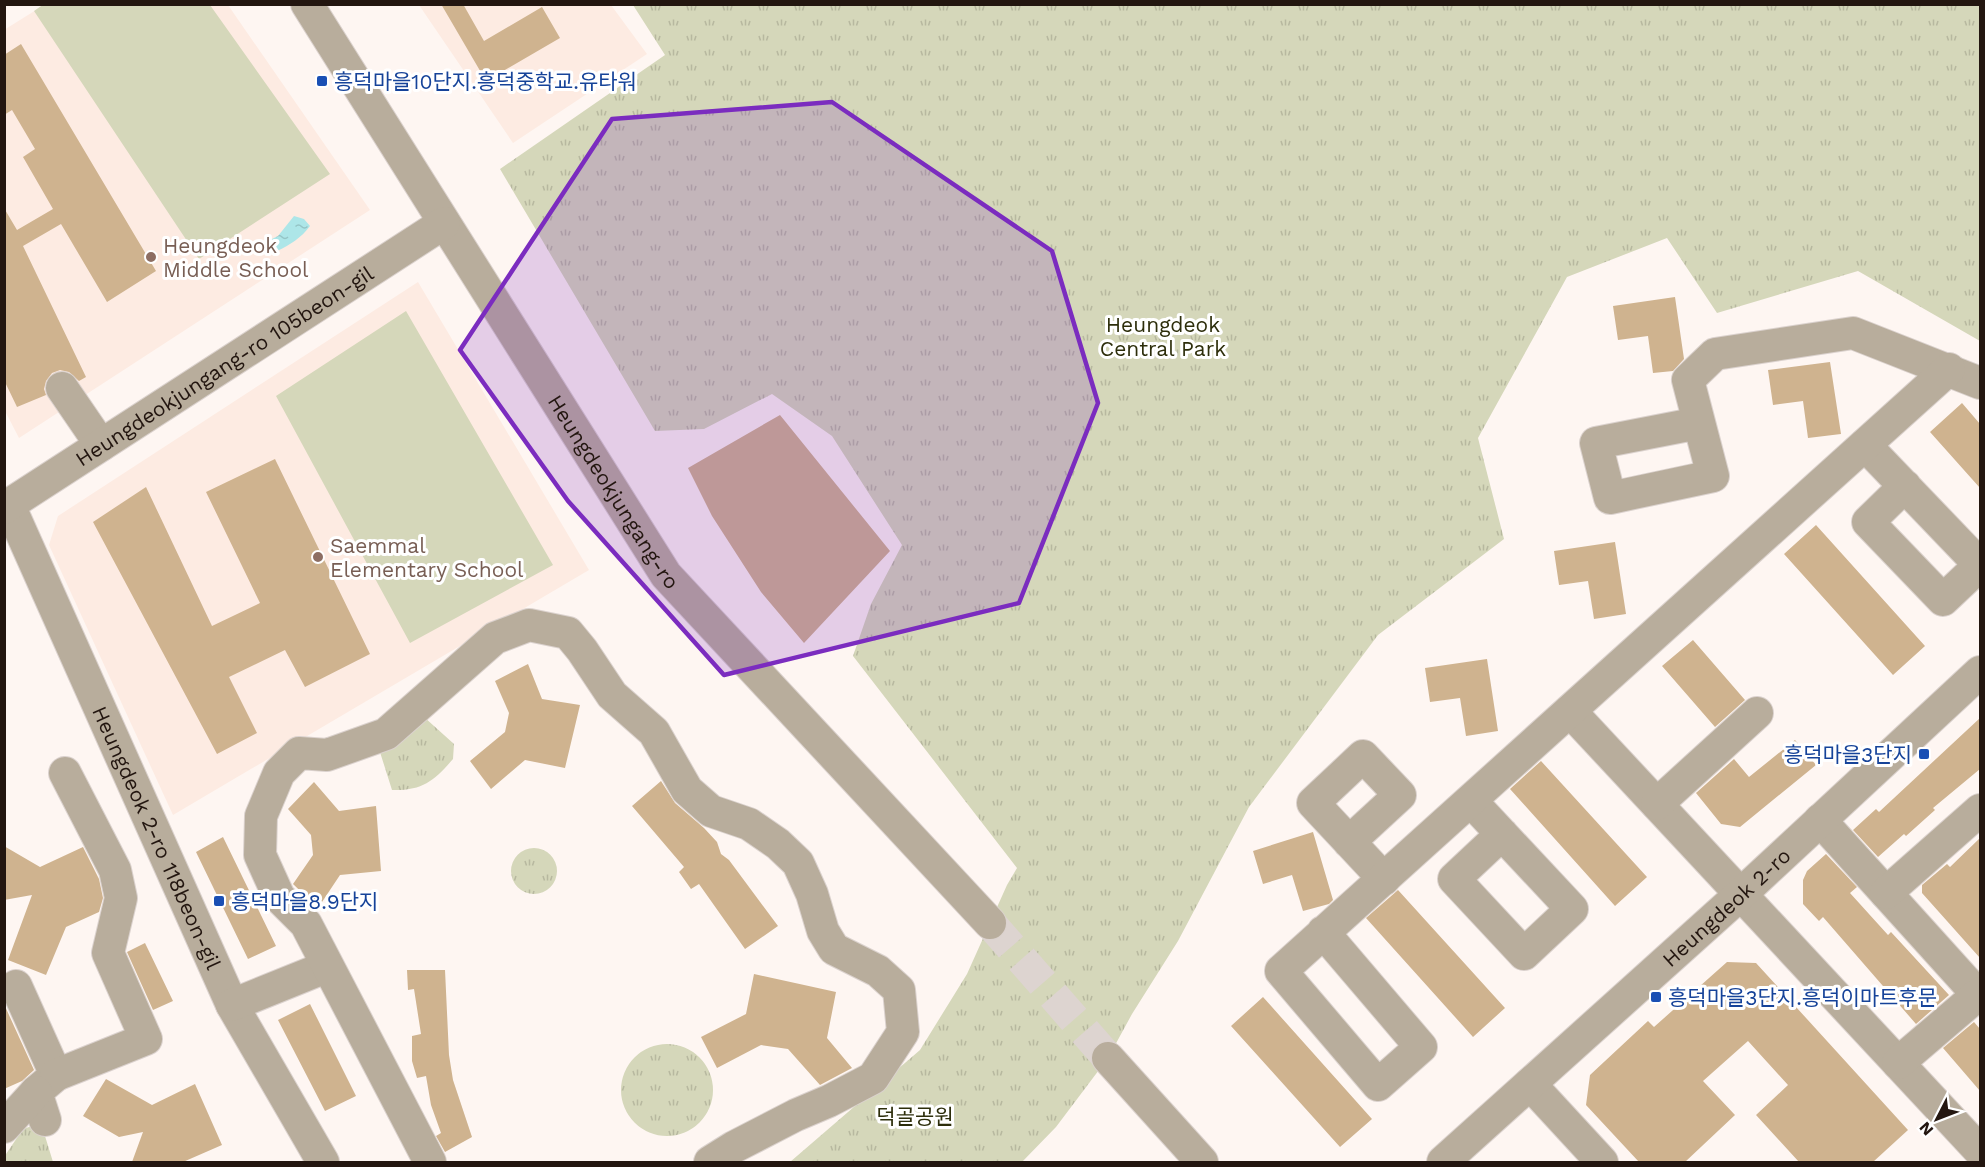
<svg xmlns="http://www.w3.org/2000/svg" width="1985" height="1167" font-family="'Work Sans','Noto Sans KR',sans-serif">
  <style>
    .built { fill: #fdebe2 }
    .grass { fill: url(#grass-tufts) }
    .pitch { fill: #d5d7ba }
    .water { fill: url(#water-ripples) }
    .building { fill: #cfb38f }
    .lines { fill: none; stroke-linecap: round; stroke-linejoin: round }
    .minor-tunnel { stroke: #ddd4d0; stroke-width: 32; stroke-dasharray: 32 16; stroke-linecap: butt }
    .minor-casing { stroke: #dbd2ce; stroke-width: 34 }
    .minor { stroke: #b8ad9c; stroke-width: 32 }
    .marked { fill: #7b2cbf; fill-opacity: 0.2; stroke: #7b2cbf; stroke-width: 4.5; stroke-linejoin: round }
    .transit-dot { fill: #1a4fb4; stroke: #fff; stroke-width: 2 }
    .education-dot { fill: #8d6e63; stroke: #fff; stroke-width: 2 }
    .labels { text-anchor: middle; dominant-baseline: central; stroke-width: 6; stroke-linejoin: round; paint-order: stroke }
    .transit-label { font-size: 21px; fill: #164399; stroke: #fff; text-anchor: start }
    .education-label { font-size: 21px; fill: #785e54; stroke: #fff; text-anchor: start }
    .park-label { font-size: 21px; fill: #2d2e0b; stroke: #fff }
    .street-label { font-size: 21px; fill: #231610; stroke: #fff }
  </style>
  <defs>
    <pattern id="grass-tufts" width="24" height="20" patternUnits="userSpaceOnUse" patternTransform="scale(1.5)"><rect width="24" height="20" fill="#d5d7ba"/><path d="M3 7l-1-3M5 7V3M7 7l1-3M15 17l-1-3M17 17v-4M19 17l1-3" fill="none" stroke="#b7b89f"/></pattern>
    <pattern id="water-ripples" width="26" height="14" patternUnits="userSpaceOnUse" patternTransform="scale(1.5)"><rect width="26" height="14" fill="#ade6e8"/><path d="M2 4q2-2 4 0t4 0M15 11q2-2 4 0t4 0" fill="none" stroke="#95c5c6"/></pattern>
  </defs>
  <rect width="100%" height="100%" fill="#fef6f2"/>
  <path class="built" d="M44,5h184l142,205 -351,228 -15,-29v-379z
    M419,5h192l36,49 -134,89z
    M418,282l171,288 -416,245 -124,-270 9,-29z"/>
  <path class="grass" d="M633,5h1347v336l-122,-70 -141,42 -50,-75 -100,39 -89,161 26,101 -126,96 -129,172 -71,134 -46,73 -24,44 -52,69 -34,35h-232l130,-112 47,-76 40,-89 10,-17 -164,-212 18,-52 31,-59 -70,-109 -60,-42 -68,35 -49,2 -155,-262 165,-114z
    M424,717l30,27 -1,15c-19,22 -31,32 -61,31l-13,-41z
    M511 871a23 23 0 1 1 46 0a23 23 0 1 1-46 0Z
    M621 1090a46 46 0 1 1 92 0a46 46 0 1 1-92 0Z
    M41,1123l12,39h-48l-1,-5 19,-28z"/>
  <path class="pitch" d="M44,4l166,1 120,169 -131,85 -165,-248z
    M406,311l147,254 -143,78 -134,-247z"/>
  <path class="water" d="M294,216l10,3 6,7c-9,12 -20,19 -33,25l-6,-2 -1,-9 8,-4z"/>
  <path class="building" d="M441,4h22l21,37 58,-34 18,31 -74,43z
    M21,44l135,227 -49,31 -46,-78 -38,22 63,131 -7,4 -10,-9 -9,-2 -8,3 -6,8 -2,8 2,6 -29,12 -13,-27v-172l13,22 36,-21 -30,-52 12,-8 -23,-39 -8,5v-60z
    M1675,297l9,62 -11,12 -20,2 -5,-37 -30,4 -5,-34z
    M1830,362l11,72 -33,4 -5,-37 -30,4 -5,-35z
    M1962,403l18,21v64l-50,-56z
    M780,415l110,136 -86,92 -43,-51 -49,-76 -24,-48z
    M275,459l95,195 -65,33 -20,-37 -56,27 28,56 -40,21 -124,-232 53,-35 66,139 48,-23 -54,-111z
    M1816,525l109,121 -32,29 -109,-121z
    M1615,542l11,72 -32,5 -6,-38 -29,4 -5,-34z
    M1693,640l52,60 -30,27 -53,-61z
    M1487,659l11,72 -32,5 -6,-38 -30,4 -5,-34z
    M528,664l14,35 38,6 -15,63 -40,-8 -34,29 -21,-28 35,-29 4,-19 -14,-32z
    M1980,718v51l-47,39 2,2 -29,26 -2,-2 -26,23 -25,-27 23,-21 3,3z
    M1795,740l21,25 -76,62 -19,-3 -25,-31 38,-34 15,18z
    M1541,761l106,116 -32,29 -105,-117z
    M661,781l14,22 29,25 13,14 4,12 8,6 49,66 -33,23 -46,-65 -8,5 -12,-17 5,-5 -52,-61z
    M314,782l25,29 37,-5 5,65 -41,4 -22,33 -25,-24 20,-29 -2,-20 -23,-26z
    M1313,832l20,68 -4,4 -26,7 -11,-36 -29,9 -10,-33z
    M223,837l53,109 -28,13 -52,-107z
    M1980,838v120l-58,-65v-8l25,-21 3,3z
    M4,846l36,21 43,-20 16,32 4,19 -4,14 -33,15 -20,48 -38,-15 24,-65 -28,5z
    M1826,854l31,33 -7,6 38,42 3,-3 58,63 -33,29 -93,-107 -4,4 -16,-17v-24l4,-9z
    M1398,890l107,118 -32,29 -107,-119z
    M145,943l28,58 -20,9 -26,-58z
    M1727,962l29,1 152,167 -35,32h-74l-43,-47 32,-30 -40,-44 -45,40 32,34 -50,47h-46l-53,-57 4,-30 58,-54 6,6z
    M407,970h38l4,85 4,25 19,57 -27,15 -9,-16 5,-3 -10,-28 -5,-29 -9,2 -5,-17v-25l9,-2 -7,-45 -6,1z
    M754,974l82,18 -9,46 25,30 -32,17 -32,-36 -27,-4 -44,23 -16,-31 45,-23z
    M1263,997l109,122 -32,28 -109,-121z
    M4,1004l30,66 -12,11 -18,8z
    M310,1004l46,92 -31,15 -47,-91z
    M1974,1022l6,7v62l-37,-43z
    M106,1079l46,26 43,-21 27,61 -39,17h-51l11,-30 -24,5 -36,-21z"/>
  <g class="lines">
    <path class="minor-tunnel" d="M990,923l118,135"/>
    <g class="minor-casing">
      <g id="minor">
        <path id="s1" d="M307,4l359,571 324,348"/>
        <path d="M62,388l39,57"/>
        <path d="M1699,423l-103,20 14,55 103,-22 -25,-96 27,-26 138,-21 127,50"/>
        <path d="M1865,445l115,120 -37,35 -75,-78 37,-36"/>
        <path id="s2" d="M9,505l223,500 91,157"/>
        <path id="s3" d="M4,508l440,-285"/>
        <path d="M1570,711l410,440"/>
        <path d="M1471,801l101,108 -48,45 -70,-75 48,-45"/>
        <path d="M1657,804l100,-91"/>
        <path d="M1820,820l160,177"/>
        <path d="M1349,842l51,-47 -37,-39 -50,47 71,76"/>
        <path d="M1886,893l94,-83"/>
        <path d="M1323,932l98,115 -43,38 -97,-114 668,-602"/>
        <path d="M16,986l40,89 -20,17 9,28"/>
        <path d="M232,1005l94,-38"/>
        <path d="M1108,1058l94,104"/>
        <path d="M1898,1063l82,-70"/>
        <path d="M56,1075l90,-36 -38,-86 13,-55 -6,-28 -50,-97"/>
        <path d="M1530,1084l72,78"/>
        <path d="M4,1127l32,-35"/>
        <path d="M430,1162l-124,-238 -27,-27 -19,-42 1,-39 18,-43 20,-20 28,2 59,-21 109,-96 34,-13 39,8 14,17 30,45 42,37 33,58 24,21 38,13 29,20 20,19 14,31 11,37 11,18 44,22 21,19 4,42 -30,46 -44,23 -33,14 -62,32 -24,15"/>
        <path id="s4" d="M1443,1162l298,-268 239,-222"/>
      </g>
    </g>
    <use href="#minor" class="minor"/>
  </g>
  <path class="marked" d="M832,102l220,149 46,152 -79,200 -295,72 -156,-174 -108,-151 152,-231z"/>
  <g class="transit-dot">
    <rect x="316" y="75" width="12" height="12" rx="3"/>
    <rect x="1918" y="748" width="12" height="12" rx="3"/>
    <rect x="213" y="895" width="12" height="12" rx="3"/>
    <rect x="1650" y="991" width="12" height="12" rx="3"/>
  </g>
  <g class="education-dot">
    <circle cx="151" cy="257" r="6"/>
    <circle cx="318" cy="557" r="6"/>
  </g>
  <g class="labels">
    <g class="transit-label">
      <text x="334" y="81">흥덕마을10단지.흥덕중학교.유타워</text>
      <text x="1912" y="754" text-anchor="end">흥덕마을3단지</text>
      <text x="231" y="901">흥덕마을8.9단지</text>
      <text x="1668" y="997">흥덕마을3단지.흥덕이마트후문</text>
    </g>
    <g class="education-label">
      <text x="163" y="245">Heungdeok<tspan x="163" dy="24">Middle School</tspan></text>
      <text x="330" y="545">Saemmal<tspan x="330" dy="24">Elementary School</tspan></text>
    </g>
    <g class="park-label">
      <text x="1163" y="324">Heungdeok<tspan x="1163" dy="24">Central Park</tspan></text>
      <text x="915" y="1116">덕골공원</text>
    </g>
    <g class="street-label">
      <text stroke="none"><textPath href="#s3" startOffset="262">Heungdeokjungang-ro 105beon-gil</textPath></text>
      <text stroke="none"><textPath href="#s1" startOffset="576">Heungdeokjungang-ro</textPath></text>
      <text stroke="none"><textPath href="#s2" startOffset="364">Heungdeok 2-ro 118beon-gil</textPath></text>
      <text stroke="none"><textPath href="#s4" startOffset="381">Heungdeok 2-ro</textPath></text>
    </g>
  </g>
  <rect width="1985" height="1167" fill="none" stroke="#231610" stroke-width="12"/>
  <g transform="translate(1937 1119) rotate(228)" stroke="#ffffff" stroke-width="4.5" paint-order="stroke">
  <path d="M0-4.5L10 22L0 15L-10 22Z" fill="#231610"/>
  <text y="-9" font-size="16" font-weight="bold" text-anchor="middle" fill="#231610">N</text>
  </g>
</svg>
